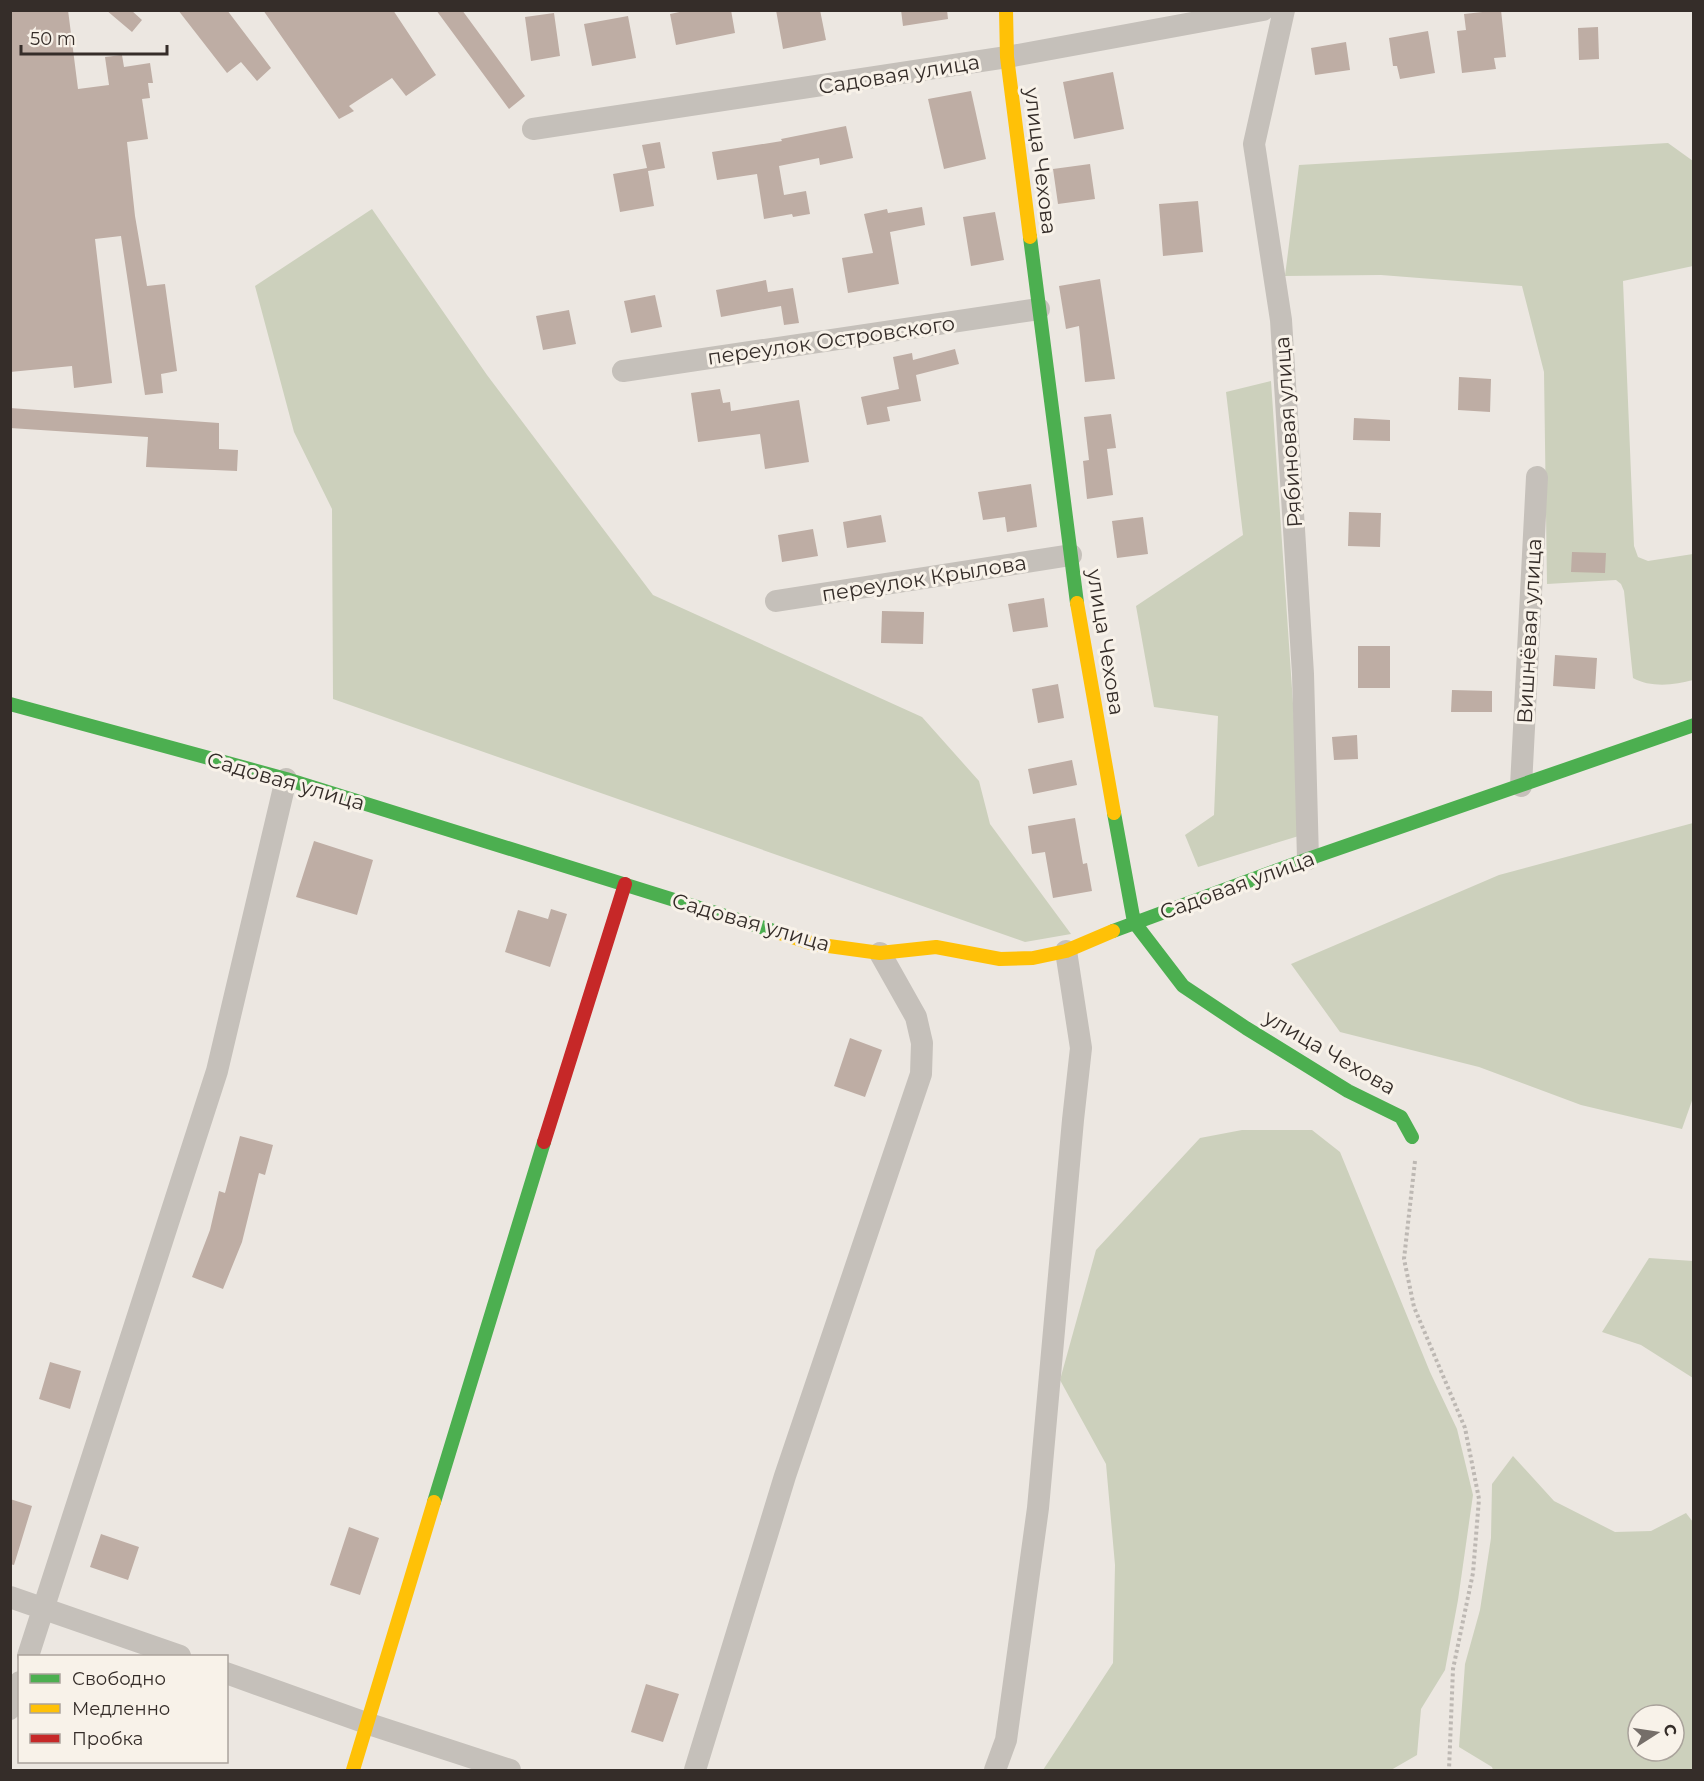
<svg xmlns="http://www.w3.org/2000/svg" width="1704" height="1781" font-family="Montserrat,sans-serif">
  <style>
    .green { fill: #ccd0bc; fill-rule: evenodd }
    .building { fill: #beada4 }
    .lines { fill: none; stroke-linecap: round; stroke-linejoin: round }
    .path { stroke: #bdb8b3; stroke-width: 4; stroke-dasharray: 3 3; stroke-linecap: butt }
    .street { stroke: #c5c0ba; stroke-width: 22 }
    .fast { stroke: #4caf50; stroke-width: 14 }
    .slow { stroke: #ffc107; stroke-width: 14 }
    .jam { stroke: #c62828; stroke-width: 14 }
    .labels { text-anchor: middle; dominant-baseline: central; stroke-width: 6; stroke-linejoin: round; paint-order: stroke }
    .street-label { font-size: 21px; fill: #352d29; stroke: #f8f2e9 }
  </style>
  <rect width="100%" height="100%" fill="#ece7e1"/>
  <path class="green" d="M1668,143l25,18v105l-70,15 11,265 4,11 10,4 45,-7v126c-18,5 -42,8 -60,-2l-9,-87 -3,-7 -5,-4 -69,4 -3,-212 -22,-86 -141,-11 -96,1 14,-111z
    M372,209l115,166 166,220 269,122 57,64 11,43 81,110 -46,8 -692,-243 -1,-190 -38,-77 -39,-146z
    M1271,381l31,454 -104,32 -13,-32 29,-20 4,-99 -64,-9 -18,-101 107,-71 -17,-143z
    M1693,823l1,272 -12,34 -101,-24 -102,-38 -139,-35 -49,-68 208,-89z
    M1242,1130h70l28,22 90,220 27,57 16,66 -15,105 -13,70 -24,39 -4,46 -26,15h-348l70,-107 2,-98 -9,-101 -46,-84 36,-130 104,-112z
    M1649,1258l44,3v117l-52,-33 -39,-13z
    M1513,1456l41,45 61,31 36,-1 35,-18 7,9v248h-200l-1,-3 -33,-20 6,-83 15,-54 11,-72 1,-54zM1638,1715h36v36h-36z"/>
  <path class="building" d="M10,10h58l10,79 31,-4 -4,-28 17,-2 2,12 26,-4 3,20h-5l2,15 -8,1 6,40 -21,3 8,74 12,70 18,-2 12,87 -16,3 2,19 -18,2 -24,-159 -26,3 17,144 -38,5 -2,-22 -62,6z
    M106,10h25l11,10 -10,12z
    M178,10h49l44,58 -14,13 -16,-19 -14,11z
    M263,10h130l43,65 -30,21 -14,-18 -43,28 5,5 -15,8z
    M436,10h26l63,86 -16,13z
    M689,10h42l4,23 -59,12 -6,-31z
    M776,10h44l6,30 -43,9z
    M901,10h46l1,9 -45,7z
    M1501,10l5,47 -12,1 2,11 -34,4 -5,-42 9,-1 -2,-16z
    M554,13l6,43 -29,5 -6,-44z
    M628,16l8,42 -44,8 -8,-42z
    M1598,27l1,32 -20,1 -1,-32z
    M1428,31l7,42 -35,6 -3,-13h-4l-4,-28z
    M1346,42l4,28 -35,5 -4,-27z
    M1113,72l11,57 -50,10 -11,-57z
    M971,91l15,68 -42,10 -16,-70z
    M846,126l7,32 -33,7 -1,-7 -40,8 5,29 22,-4 4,23 -17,3 -1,-3 -28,5 -7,-45 -40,6 -5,-28 70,-11 -1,-2z
    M660,142l5,26 -17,3 6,35 -34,6 -7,-38 34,-6 -5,-23z
    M1090,164l5,35 -37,5 -5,-35z
    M1198,201l5,51 -40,4 -4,-52z
    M922,207l3,18 -35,7 9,52 -51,9 -6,-35 31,-5 -9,-39 23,-5 1,4z
    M995,212l9,48 -33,6 -8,-49z
    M1100,279l15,100 -30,3 -6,-56 -13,3 -7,-43z
    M766,280l2,12 25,-4 6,35 -15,2 -3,-19 -60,11 -5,-27z
    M655,295l7,32 -31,6 -7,-32z
    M569,310l7,34 -33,6 -7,-34z
    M955,349l4,15 -43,11 5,26 -34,6 3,14 -23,4 -6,-28 38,-8 -6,-32 19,-4 1,7z
    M1459,377l32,2 -1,33 -32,-2z
    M720,389l3,14 7,-1 1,9 68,-11 10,62 -44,7 -5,-35 -62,8 -7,-49z
    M10,408l209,15v26l19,1 -1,21 -91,-4 2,-30 -138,-9z
    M1111,414l5,34 -9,1 6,46 -26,4 -4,-38 6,-1 -5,-43z
    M1354,418l36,2v21l-37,-1z
    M1031,484l6,43 -30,5 -2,-15 -22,3 -5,-28z
    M1349,512l32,1 -1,34 -32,-1z
    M881,515l5,27 -39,6 -4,-26z
    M1143,517l5,37 -31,4 -5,-37z
    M813,529l5,27 -36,6 -4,-27z
    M1572,552l34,1 -1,20 -34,-1z
    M1044,598l4,29 -35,5 -5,-28z
    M882,611l42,1 -1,32 -42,-1z
    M1358,646h32v42h-32z
    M1555,655l42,3 -2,31 -42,-3z
    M1058,684l6,34 -26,5 -6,-34z
    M1452,690l40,1v21h-41z
    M1357,735l1,24 -24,1 -2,-23z
    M1072,760l5,25 -44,9 -5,-25z
    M1075,818l8,46 4,-1 5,28 -39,7 -8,-46 -13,2 -4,-28z
    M314,841l59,19 -16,55 -61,-18z
    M551,909l16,5 -17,53 -45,-15 13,-42 30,9z
    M850,1038l32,12 -17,47 -31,-11z
    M240,1136l33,9 -8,30 -6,-2 -17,69 -19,47 -31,-12 18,-47 9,-39 6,2z
    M50,1362l31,9 -11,38 -31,-10z
    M10,1499l22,7 -18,59 -4,-1z
    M349,1527l30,11 -19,57 -30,-10z
    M101,1534l38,13 -11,33 -38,-13z
    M646,1684l33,10 -16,48 -32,-10z"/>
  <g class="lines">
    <path class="path" d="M1415,1161l-11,98 10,48 51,121 14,71 -6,74 -20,96 -4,101"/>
    <path class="street" d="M1284,10l-30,134 27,176 22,354 5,185
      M533,129l474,-72 256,-47
      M623,371l416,-62
      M776,601l295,-46
      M1521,786l16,-309
      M10,1597l170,59
      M28,1656l189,-585 69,-292
      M226,1673l143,51 141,46
      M10,1709l10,-27
      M695,1770l90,-294 136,-402 1,-31 -6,-26 -36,-64
      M995,1770l11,-30 32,-232 35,-388 8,-72 -15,-97"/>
    <path class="fast" d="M1030,237l47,366
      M10,704l276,75 494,154
      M1114,813l20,109 49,64 63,42 102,63 53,26 11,20
      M1113,931l195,-72 386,-134
      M434,1502l110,-360"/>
    <path class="slow" d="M1006,10l1,47 23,180
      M1077,603l37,210
      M780,933l34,11 66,9 56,-6 64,12 33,-1 33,-7 47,-20
      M353,1770l81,-268"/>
    <path class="jam" d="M544,1142l81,-258"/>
  </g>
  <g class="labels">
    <g class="street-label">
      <text transform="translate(899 74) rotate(-9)">Садовая улица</text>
      <text transform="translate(1041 161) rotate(83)">улица Чехова</text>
      <text transform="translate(831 340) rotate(-8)">переулок Островского</text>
      <text transform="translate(1288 432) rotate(-94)">Рябиновая улица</text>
      <text transform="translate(924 578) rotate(-9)">переулок Крылова</text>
      <text transform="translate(1529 631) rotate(-87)">Вишнёвая улица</text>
      <text transform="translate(1106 642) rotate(81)">улица Чехова</text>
      <text transform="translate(286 781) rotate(16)">Садовая улица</text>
      <text transform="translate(1237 885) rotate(-20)">Садовая улица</text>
      <text transform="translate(751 922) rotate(16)">Садовая улица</text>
      <text transform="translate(1330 1052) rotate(30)">улица Чехова</text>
    </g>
  </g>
  <rect width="1704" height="1781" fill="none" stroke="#352d29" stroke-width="24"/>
  <rect x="18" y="1655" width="210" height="108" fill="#f8f2e9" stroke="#aaa39c" stroke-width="1.5"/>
  <rect x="30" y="1674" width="30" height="9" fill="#4caf50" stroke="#aaa39c" stroke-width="1.5"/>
  <text x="72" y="1685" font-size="18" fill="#352d29">Свободно</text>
  <rect x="30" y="1704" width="30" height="9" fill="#ffc107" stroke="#aaa39c" stroke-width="1.5"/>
  <text x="72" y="1715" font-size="18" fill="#352d29">Медленно</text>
  <rect x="30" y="1734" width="30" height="9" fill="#c62828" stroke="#aaa39c" stroke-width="1.5"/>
  <text x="72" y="1745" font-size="18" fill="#352d29">Пробка</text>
  <g transform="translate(1656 1733) rotate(78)"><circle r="28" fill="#f8f2e9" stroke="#aaa39c" stroke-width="1.5"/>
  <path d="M0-4.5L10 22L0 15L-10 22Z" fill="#756e69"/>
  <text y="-9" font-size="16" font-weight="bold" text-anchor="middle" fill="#352d29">С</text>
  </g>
  <path d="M21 45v9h146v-9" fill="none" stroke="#352d29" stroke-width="3"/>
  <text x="30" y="45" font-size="18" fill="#352d29" stroke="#f8f2e9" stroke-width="4.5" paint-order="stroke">50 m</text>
</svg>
